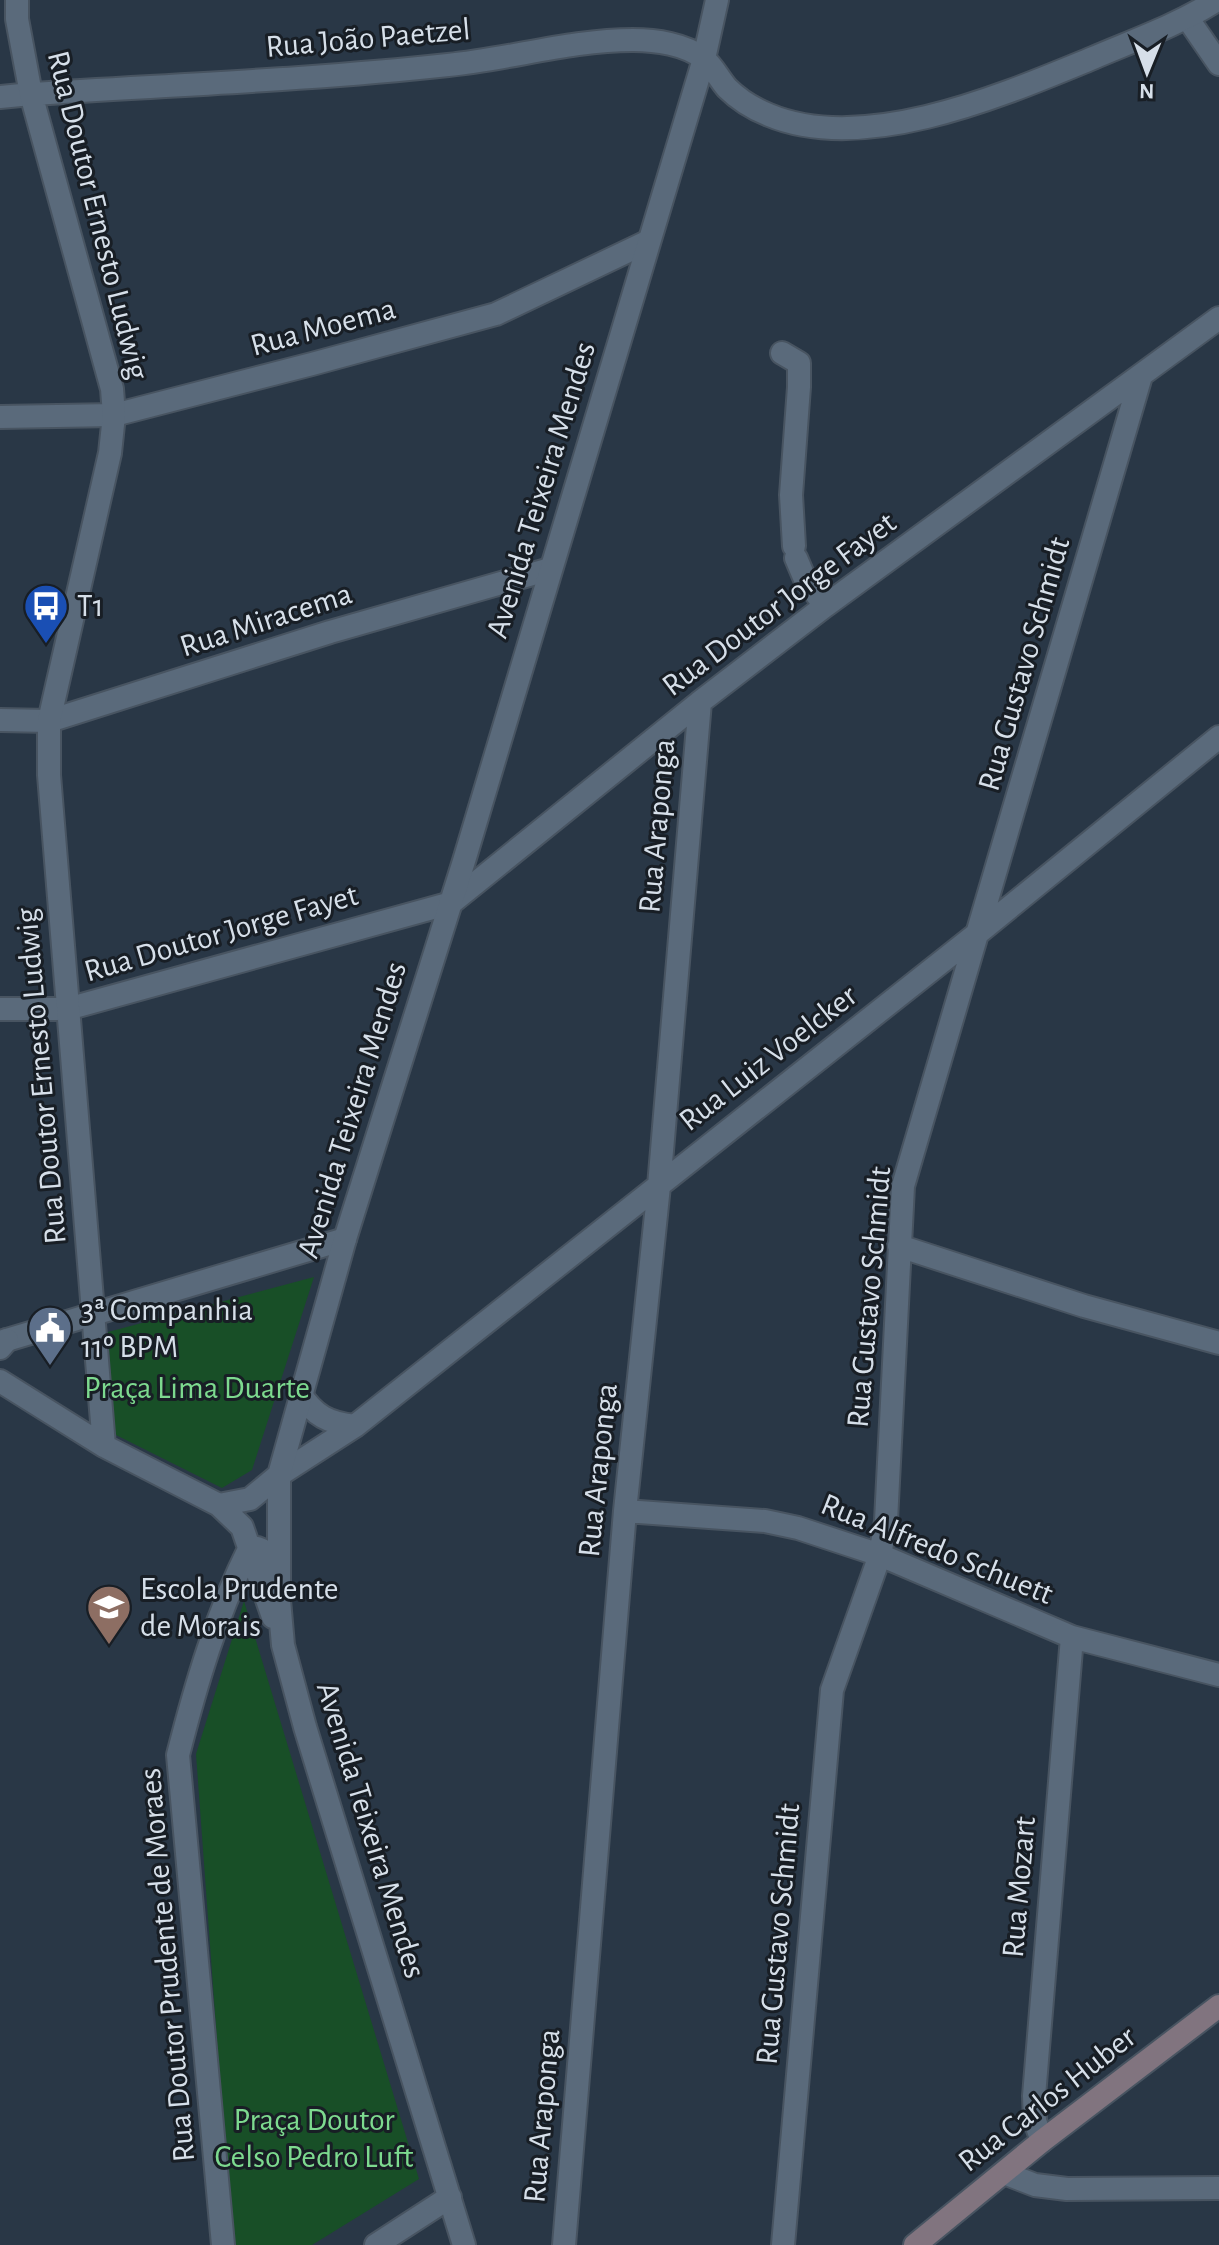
<svg xmlns="http://www.w3.org/2000/svg" width="1219" height="2245" font-family="'Alegreya Sans',sans-serif">
  <style>
    .green { fill: #184f27 }
    .lines { fill: none; stroke-linecap: round; stroke-linejoin: round }
    .minor-casing { stroke: #485461; stroke-width: 26 }
    .tertiary-casing { stroke: #485461; stroke-width: 26 }
    .secondary-casing { stroke: #485461; stroke-width: 26 }
    .minor { stroke: #5a6a7b; stroke-width: 22 }
    .tertiary { stroke: #5a6a7b; stroke-width: 22 }
    .secondary { stroke: #81747f; stroke-width: 22 }
    .labels { text-anchor: middle; dominant-baseline: central; stroke-width: 6; stroke-linejoin: round; paint-order: stroke }
    .street-label { font-size: 32px; fill: #d6dfe9; stroke: #181e25 }
    .poi-label { font-size: 32px; fill: #d6dfe9; stroke: #181e25; text-anchor: start }
    .park-label { font-size: 32px; fill: #7dda8f; stroke: #181e25 }
  </style>
  <rect width="100%" height="100%" fill="#293746"/>
  <path class="green" d="M314,1277l-62,193 -30,18 -108,-54 -6,-102z
    M244,1601l175,578 -107,66h-80l-36,-491z"/>
  <g class="lines">
    <g class="minor-casing">
      <path id="minor" d="M1188,19l31,45
        M0,97l31,-3
        M782,353l17,10v24l-8,108 3,51
        M0,417l114,-2 198,-51 184,-50 151,-72
        M796,558l8,19 21,29
        M0,720l49,1 281,-89 220,-63
        M0,1009h67l384,-106 249,-201 125,-96 394,-288
        M899,1246l185,60 135,37
        M0,1342l345,-103
        M300,1393c14,23 29,30 55,33
        M279,1475l76,-49 623,-493 241,-196
        M625,1511l140,10 33,7 82,27 192,82 147,38
        M1042,2141l-7,-20 -1,-25 38,-459
        M1004,2173l31,12 32,4 152,-1
        M564,2245l61,-734 34,-325 41,-484
        M783,2245l49,-555 48,-135 6,-34 17,-335 238,-810"/>
    </g>
    <g class="tertiary-casing">
      <path id="tertiary" d="M17,0v19l14,75 81,295 2,26 -4,38 -61,268v54l55,671
        M31,94c139,-9 278,-14 417,-29 62,-6 123,-25 185,-25 22,0 53,4 71,19 9,7 15,20 23,29 12,12 27,21 42,27 96,40 234,-20 324,-57 42,-18 85,-33 124,-58
        M0,1348l7,-8
        M0,1381l104,65 115,59 23,22 31,90
        M219,1505l31,-6 29,-24
        M223,2245l-45,-490c18,-71 39,-142 72,-208 18,0 20,13 24,28
        M376,2245l74,-48
        M464,2245l-159,-518 -22,-82 -4,-45v-125l66,-236 119,-378 240,-802 13,-59"/>
    </g>
    <g class="secondary-casing">
      <path id="secondary" d="M915,2245l127,-104 177,-135"/>
    </g>
    <use href="#minor" class="minor"/>
    <use href="#tertiary" class="tertiary"/>
    <use href="#secondary" class="secondary"/>
  </g>
  <defs>
    <g id="bus-pin" transform="scale(2.3)"><path d="M0 17L-7.5 6A9.5 9.5 0 1 1 7.5 6Z" fill="#1a4fb4" stroke="#181e25"/><path d="M-5-6H5V4H4V6H2V4H-2V6H-4V4H-5ZM-3.5-4V0h7V-4ZM-3.5 1.2v1.5H-2V1.2ZM2 1.2v1.5H3.5V1.2Z" fill="#fff"/></g>
    <g id="civic-pin" transform="scale(2.3)"><path d="M0 17L-7.5 6A9.5 9.5 0 1 1 7.5 6Z" fill="#5c6f8a" stroke="#181e25"/><path d="M-.6-6.5H3V-4.5H.6V-3L4-1V1h2V6H-6V1h2V-1L-.6-3ZM-1.2 2.5V6h2.4V2.5Z" fill="#fff"/></g>
    <g id="school-pin" transform="scale(2.3)"><path d="M0 17L-7.5 6A9.5 9.5 0 1 1 7.5 6Z" fill="#8d6e63" stroke="#181e25"/><path d="M0-5L7-2L0 1L-7-2ZM-4 1L0 2.5L4 1V4Q0 6-4 4Z" fill="#fff"/></g>
  </defs>
  <g fill-rule="evenodd">
    <use href="#bus-pin" x="46" y="606"/>
    <use href="#civic-pin" x="50" y="1328"/>
    <use href="#school-pin" x="109" y="1607"/>
  </g>
  <g class="labels">
    <g class="street-label">
      <text transform="translate(368 38) rotate(-5)">Rua João Paetzel</text>
      <text transform="translate(98 215) rotate(76)">Rua Doutor Ernesto Ludwig</text>
      <text transform="translate(323 327) rotate(-15)">Rua Moema</text>
      <text transform="translate(541 490) rotate(-73)">Avenida Teixeira Mendes</text>
      <text transform="translate(779 604) rotate(-37)">Rua Doutor Jorge Fayet</text>
      <text transform="translate(266 620) rotate(-18)">Rua Miracema</text>
      <text transform="translate(1024 664) rotate(-74)">Rua Gustavo Schmidt</text>
      <text transform="translate(657 826) rotate(-85)">Rua Araponga</text>
      <text transform="translate(221 933) rotate(-16)">Rua Doutor Jorge Fayet</text>
      <text transform="translate(768 1058) rotate(-38)">Rua Luiz Voelcker</text>
      <text transform="translate(41 1076) rotate(-95)">Rua Doutor Ernesto Ludwig</text>
      <text transform="translate(352 1110) rotate(-73)">Avenida Teixeira Mendes</text>
      <text transform="translate(869 1297) rotate(-85)">Rua Gustavo Schmidt</text>
      <text transform="translate(598 1470) rotate(-84)">Rua Araponga</text>
      <text transform="translate(937 1549) rotate(22)">Rua Alfredo Schuett</text>
      <text transform="translate(371 1830) rotate(73)">Avenida Teixeira Mendes</text>
      <text transform="translate(1019 1887) rotate(-85)">Rua Mozart</text>
      <text transform="translate(778 1934) rotate(-85)">Rua Gustavo Schmidt</text>
      <text transform="translate(167 1965) rotate(-95)">Rua Doutor Prudente de Moraes</text>
      <text transform="translate(1047 2099) rotate(-38)">Rua Carlos Huber</text>
      <text transform="translate(542 2116) rotate(-85)">Rua Araponga</text>
    </g>
    <g class="poi-label">
      <text x="77" y="606">T1</text>
      <text x="81" y="1310">3ª Companhia<tspan x="81" dy="37">11º BPM</tspan></text>
      <text x="140" y="1589">Escola Prudente<tspan x="140" dy="37">de Morais</tspan></text>
    </g>
    <g class="park-label">
      <text x="197" y="1388">Praça Lima Duarte</text>
      <text x="314" y="2120">Praça Doutor<tspan x="314" dy="37">Celso Pedro Luft</tspan></text>
    </g>
  </g>
  <g transform="translate(1147 72) rotate(181)" stroke="#181e25" stroke-width="6" paint-order="stroke">
  <path d="M0-6L14 30L0 20L-14 30Z" fill="#d6dfe9"/>
  <text y="-12" font-size="22" font-weight="bold" text-anchor="middle" fill="#d6dfe9">N</text>
  </g>
</svg>
